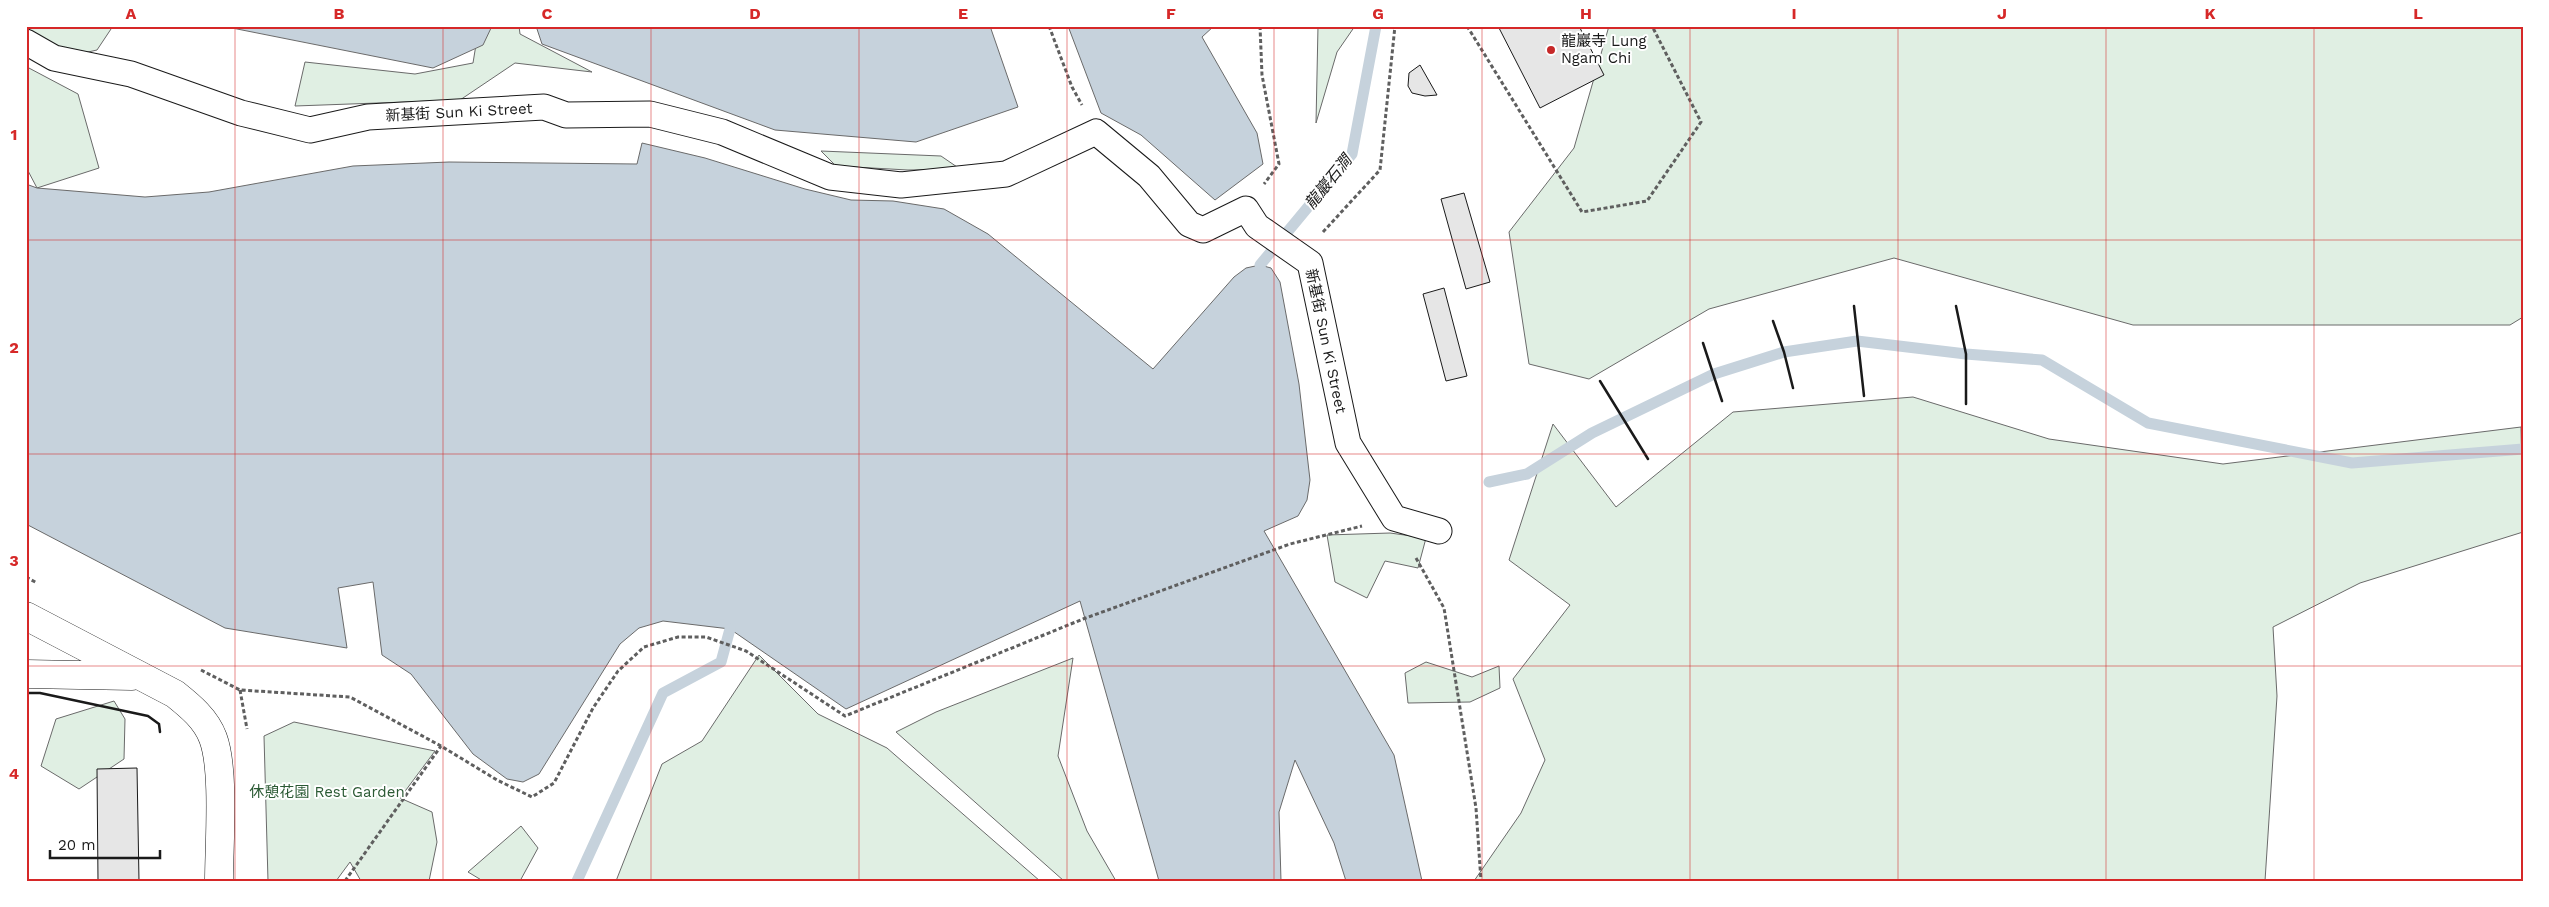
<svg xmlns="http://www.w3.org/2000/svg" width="2549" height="907" font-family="'Work Sans','Noto Sans SC',sans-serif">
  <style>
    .green { fill: #e0efe3; stroke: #6a6a6a }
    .water { fill: #c6d2dc; stroke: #6a6a6a }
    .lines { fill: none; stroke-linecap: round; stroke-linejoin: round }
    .stream { stroke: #c6d2dc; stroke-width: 11 }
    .building { fill: #e6e6e6; stroke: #1a1a1a }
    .pedestrian-casing { stroke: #1a1a1a; stroke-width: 27 }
    .minor-casing { stroke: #1a1a1a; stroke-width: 29 }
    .path { stroke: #5f5f5f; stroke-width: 3; stroke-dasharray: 4 2.5; stroke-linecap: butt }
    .pedestrian { stroke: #fff; stroke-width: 25 }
    .minor { stroke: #fff; stroke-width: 28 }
    .wall { stroke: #1a1a1a; stroke-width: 2.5 }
    .grid { fill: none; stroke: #d62828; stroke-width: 1; stroke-opacity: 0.55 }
    .poi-dot { fill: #c62828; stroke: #fff; stroke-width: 2 }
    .labels { text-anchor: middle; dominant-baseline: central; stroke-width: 4; stroke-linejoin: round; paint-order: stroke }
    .poi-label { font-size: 15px; fill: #1a1a1a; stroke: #fff; text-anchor: start }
    .street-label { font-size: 15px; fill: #1a1a1a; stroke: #fff }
    .park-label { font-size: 15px; fill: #2b5a34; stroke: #fff }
    .water-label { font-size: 16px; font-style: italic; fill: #1a1a1a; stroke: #fff }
    .neatline { fill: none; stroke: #d62828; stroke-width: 2 }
    .grid-label { font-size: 16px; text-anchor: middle; font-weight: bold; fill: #d62828 }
  </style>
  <rect width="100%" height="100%" fill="#fff"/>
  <path class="green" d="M26,26h87l-16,24 -58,13z
    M479,26h40l1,8 72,38 -77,-9 -55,37 -165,6 10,-44 110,12 58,-11z
    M1318,26h37l-18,26 -21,71z
    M1609,26h914v291l-13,8h-377l-239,-67 -185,51 -120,70 -60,-15 -20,-132 65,-84z
    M27,67l51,27 21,74 -62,20 -11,-21z
    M821,151l120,5 19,13 -52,1 -72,-4z
    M1913,397l136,42 174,25 298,-37 2,105 -163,51 -87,44 4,69 -12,185h-791l47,-68 24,-53 -32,-81 57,-74 -61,-45 44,-136 63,83 117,-95z
    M1390,533l36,5 -8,30 -33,-7 -18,37 -32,-16 -8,-47z
    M759,655l59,59 69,34 153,133h-424l46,-117 40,-23z
    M1073,658l-15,98 29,75 29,50h-52l-168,-149 40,-20z
    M1426,662l46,15 27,-11 1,22 -30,14 -62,1 -3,-30z
    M114,701l11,18 -1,40 -45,30 -38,-23 15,-47z
    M294,722l141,29 -35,47 32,14 5,30 -8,39h-68l-11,-19 -14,19h-68l-4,-145z
    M521,826l17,22 -18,33h-37l-15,-9z"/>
  <path class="water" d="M222,26h270l-9,19 -50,23z
    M536,26h454l28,81 -102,35 -141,-12 -233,-86z
    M1068,26h146l-12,11 55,96 6,31 -48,36 -74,-65 -40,-22z
    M642,143l63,15 100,31 46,11 42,1 51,8 44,25 165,135 81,-92 12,-9 14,-3 11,3 9,14 19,102 11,96 -3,20 -9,16 -34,15 130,224 28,126h-76l-12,-38 -39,-83 -16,52 2,69h-122l-79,-280 -234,108 -116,-80 -67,-8 -24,7 -19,16 -81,130 -16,8 -16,-3 -34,-25 -62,-80 -29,-19 -9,-73 -35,6 9,60 -122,-20 -199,-104v-340l11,4 108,9 64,-5 144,-26 96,-4 188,2z"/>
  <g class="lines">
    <path class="stream" d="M1260,265l92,-111 24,-128
      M1489,482l38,-8 65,-41 122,-59 70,-22 73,-11 109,13 76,6 106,63 204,40 171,-14
      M577,881l86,-188 58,-31 9,-33"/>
  </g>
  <path class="building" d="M1498,26h81l25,49 -64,33z
    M1420,65l17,30 -12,1 -13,-3 -4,-7 1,-13z
    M1464,193l26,89 -24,7 -25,-90z
    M1444,288l23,88 -21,5 -23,-87z
    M137,768l2,113h-41l-1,-112z"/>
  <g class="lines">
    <g class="pedestrian-casing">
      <path id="pedestrian" d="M26,42l28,16 77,16 110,39 69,17 58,-13 176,-10 22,8 84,-1 72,18 108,45 71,8 105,-11 90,-42 53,44 40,48 14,6 43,-21 11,17 53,37 38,180 46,75 45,13"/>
    </g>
    <g class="minor-casing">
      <path id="minor" d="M26,616l149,78c15,12 31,25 38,44 12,32 6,106 6,143
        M26,674l106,2"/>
    </g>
    <path class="path" d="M1049,26l23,61 10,18
      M1260,26l2,49 17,89 -15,20
      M1467,26l115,186 65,-11 54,-79 -49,-96
      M1323,232l57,-62 15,-144
      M1416,558l28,50 32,200 5,73
      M26,577l11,6
      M201,670l39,20 110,7 91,49 56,34 35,17 22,-14 39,-75 25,-37 26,-24 34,-10h28l40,14 99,65 238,-97 207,-75 72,-18
      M240,690l7,39
      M345,881l96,-135"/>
    <use href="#pedestrian" class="pedestrian"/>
    <use href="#minor" class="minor"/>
    <path class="wall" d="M1854,306l10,90
      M1956,306l10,48v50
      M1773,321l11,31 9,36
      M1703,343l19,58
      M1600,381l48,78
      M26,693h14l108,23 11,8 1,8"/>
  </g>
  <path class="grid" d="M235,26v855M443,26v855M651,26v855M859,26v855M1067,26v855M1274,26v855M1482,26v855M1690,26v855M1898,26v855M2106,26v855M2314,26v855M26,240h2497M26,454h2497M26,666h2497"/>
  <circle class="poi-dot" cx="1551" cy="50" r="5"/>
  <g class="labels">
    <g class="poi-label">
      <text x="1561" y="41">龍巖寺 Lung<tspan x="1561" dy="17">Ngam Chi</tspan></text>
    </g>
    <g class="street-label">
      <text transform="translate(459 112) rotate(-3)">新基街 Sun Ki Street</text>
      <text transform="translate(1326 341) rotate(78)">新基街 Sun Ki Street</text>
    </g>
    <g class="park-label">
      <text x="327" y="792">休憩花園 Rest Garden</text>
    </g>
    <g class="water-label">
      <text transform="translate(1328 182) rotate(-51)">龍巖石澗</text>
    </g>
  </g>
  <rect width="2549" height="907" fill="none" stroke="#ffffff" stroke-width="55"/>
  <path d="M50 850v8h110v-8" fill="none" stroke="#1a1a1a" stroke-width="2.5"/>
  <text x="58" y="850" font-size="15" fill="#1a1a1a" stroke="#ffffff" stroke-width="4" paint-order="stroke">20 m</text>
  <rect x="28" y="28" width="2494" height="852" class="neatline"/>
  <g class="grid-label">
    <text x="131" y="19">A</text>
    <text x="339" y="19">B</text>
    <text x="547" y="19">C</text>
    <text x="755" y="19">D</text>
    <text x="963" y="19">E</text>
    <text x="1171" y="19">F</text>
    <text x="1378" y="19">G</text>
    <text x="1586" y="19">H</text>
    <text x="1794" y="19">I</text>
    <text x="2002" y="19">J</text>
    <text x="2210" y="19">K</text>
    <text x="2418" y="19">L</text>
    <text x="14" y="140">1</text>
    <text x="14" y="353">2</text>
    <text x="14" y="566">3</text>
    <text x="14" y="779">4</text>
  </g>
</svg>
